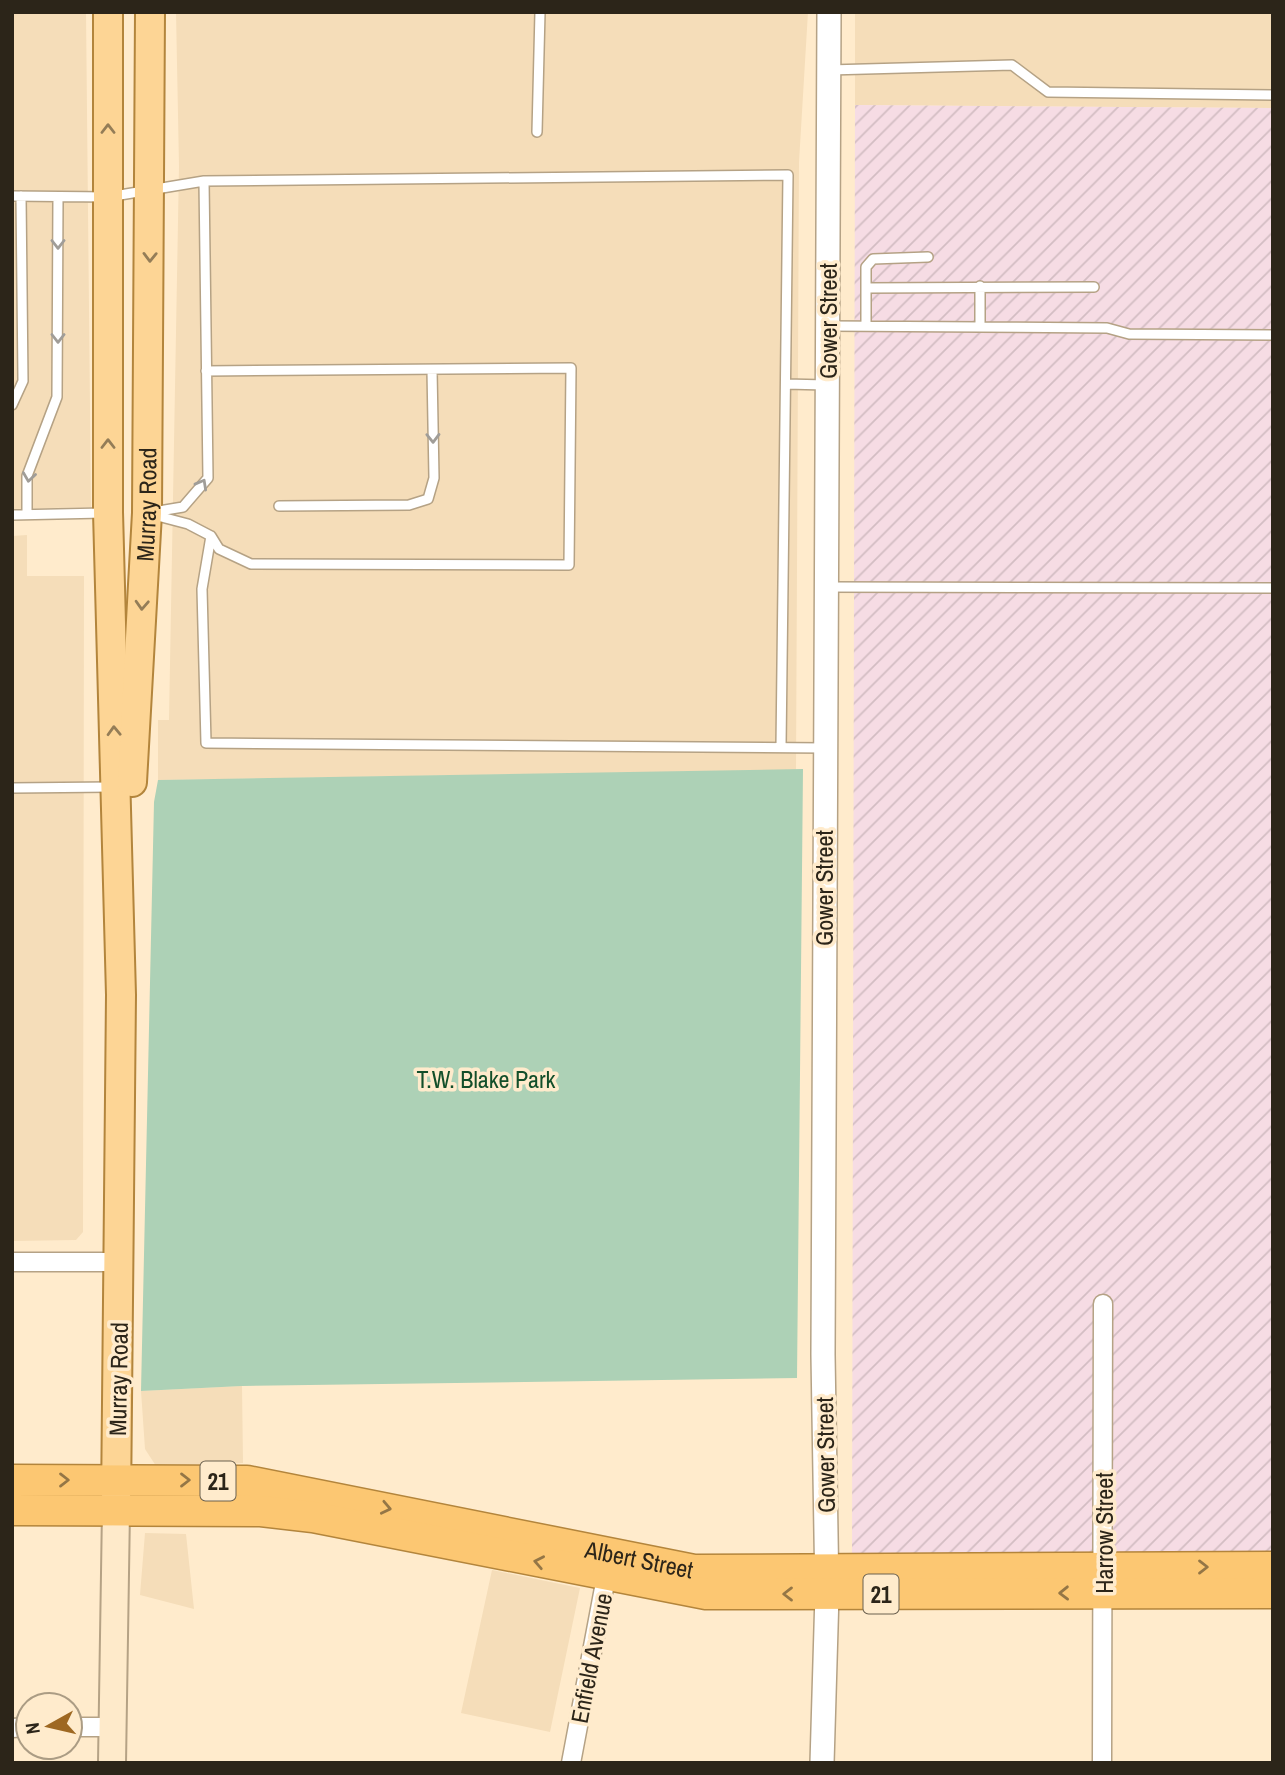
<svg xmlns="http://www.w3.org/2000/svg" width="1285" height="1775" font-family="'Archivo Narrow',sans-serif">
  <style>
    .built { fill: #f5ddb9 }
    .industrial { fill: url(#industrial-furrows) }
    .green { fill: #add1b6 }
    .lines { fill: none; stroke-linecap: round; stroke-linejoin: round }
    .service-casing { stroke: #b5a285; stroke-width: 12 }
    .minor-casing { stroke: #b5a285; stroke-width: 21 }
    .tertiary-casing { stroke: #b5a285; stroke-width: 26 }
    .secondary-casing { stroke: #b5a285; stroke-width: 30 }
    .primary-casing { stroke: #b3853c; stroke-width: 32 }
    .trunk-casing { stroke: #b3853c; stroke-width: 33 }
    .service { stroke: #fff; stroke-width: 9 }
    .minor { stroke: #fff; stroke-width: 18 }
    .tertiary { stroke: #fff; stroke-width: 23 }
    .secondary { stroke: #feeaca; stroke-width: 26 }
    .primary { stroke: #fdd595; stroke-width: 28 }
    .trunk { stroke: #fcc772; stroke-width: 30 }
    .oneway { stroke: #947d57 }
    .oneway2 { stroke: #a09d98 }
    .oneway3 { stroke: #947646 }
    .labels { text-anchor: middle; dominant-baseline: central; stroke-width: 7; stroke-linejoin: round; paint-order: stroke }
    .shield { fill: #ffebcc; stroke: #6b604f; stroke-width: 2 }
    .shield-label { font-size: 23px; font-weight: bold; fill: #2c2519 }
    .street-label { font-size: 24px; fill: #2c2519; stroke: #ffebcc }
    .park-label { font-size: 24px; fill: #134f2a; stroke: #ffebcc }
  </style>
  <defs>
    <pattern id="industrial-furrows" width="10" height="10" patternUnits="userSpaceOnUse" patternTransform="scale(1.75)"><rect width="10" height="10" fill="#f6dce4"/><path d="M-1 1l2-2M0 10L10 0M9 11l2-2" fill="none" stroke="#d3bdc3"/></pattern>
  </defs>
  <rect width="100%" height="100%" fill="#ffebcc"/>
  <path class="built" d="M12,12h74l5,495 -79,2z
    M176,12h632l-9,150 -3,608 -638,10v-60h11l10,-554z
    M855,12h418v96l-418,-3z
    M27,535v41h57l-1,656 -7,8 -64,1v-705z
    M242,1386l1,77 -87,3 -11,-17 -4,-58z
    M145,1533l41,1 8,75 -54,-14z
    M492,1570l88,18 -30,144 -89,-19z"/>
  <path class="industrial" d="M855,105l418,3v1446l-421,1z"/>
  <path class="green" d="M803,769l-6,609 -555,8 -101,5 13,-589 4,-22z"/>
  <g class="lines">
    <g class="service-casing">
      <path id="service" d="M829,70l183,-5 36,27 225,3
        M537,132l3,-120
        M12,196l96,1 96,-16 584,-6 -7,572
        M980,286v41
        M866,288v-21l7,-8 55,-2
        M830,326l277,2 22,6 144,1
        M866,326v-38l228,-1
        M786,384l40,1
        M12,405l11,-24 -2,-185
        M279,506l130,-1 19,-6 6,-21 -2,-108
        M153,512l30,-5 25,-29 -4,-297
        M27,514v-38l30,-79 1,-200
        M150,514l38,10 23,12 8,13 32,15 318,1 2,-197 -365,3
        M12,515l91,-2
        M211,536l-9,53 4,154 619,5
        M827,587l446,1
        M12,788l100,-1"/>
    </g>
    <g class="minor-casing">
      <path id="minor" d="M12,1262h108
        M70,1727h42
        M12,1728l16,-1
        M571,1763l37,-196
        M1102,1763l1,-459"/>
    </g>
    <g class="tertiary-casing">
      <path id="tertiary" d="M822,1763l5,-169 -4,-239 6,-1343"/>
    </g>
    <g class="secondary-casing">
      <path id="secondary" d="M112,1763l4,-253"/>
    </g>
    <g class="primary-casing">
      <g id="primary">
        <path d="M108,12v500l13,483 -5,509"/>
        <path id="s1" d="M132,782l15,-269 3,-501"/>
      </g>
    </g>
    <g class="trunk-casing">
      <g id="trunk">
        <path id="s2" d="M12,1480l235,1 447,89 579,-3"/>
        <path d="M12,1510l249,1 52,6 393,77 567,-1"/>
      </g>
    </g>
    <use href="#service" class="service"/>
    <use href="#minor" class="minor"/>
    <use href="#tertiary" class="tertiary"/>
    <use href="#secondary" class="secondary"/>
    <use href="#primary" class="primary"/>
    <use href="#trunk" class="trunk"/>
  </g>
  <defs><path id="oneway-chevron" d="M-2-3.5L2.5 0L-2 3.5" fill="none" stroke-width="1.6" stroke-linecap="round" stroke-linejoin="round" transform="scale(1.75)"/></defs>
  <g class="oneway">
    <use href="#oneway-chevron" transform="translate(108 129) rotate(-90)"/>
    <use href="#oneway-chevron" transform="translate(150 257) rotate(91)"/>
    <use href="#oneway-chevron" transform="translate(108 444) rotate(-90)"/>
    <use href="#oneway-chevron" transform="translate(142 605) rotate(93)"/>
    <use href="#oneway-chevron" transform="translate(114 731) rotate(-92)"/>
  </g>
  <g class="oneway2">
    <use href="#oneway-chevron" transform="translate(58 244) rotate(90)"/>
    <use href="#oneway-chevron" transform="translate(58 338) rotate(90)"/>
    <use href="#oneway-chevron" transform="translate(433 438) rotate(89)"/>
    <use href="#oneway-chevron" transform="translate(29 477) rotate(98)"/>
    <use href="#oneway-chevron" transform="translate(202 484) rotate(-61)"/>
  </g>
  <g class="oneway3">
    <use href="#oneway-chevron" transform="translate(64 1480)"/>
    <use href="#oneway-chevron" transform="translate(185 1480)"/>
    <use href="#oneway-chevron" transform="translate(386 1508) rotate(12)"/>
    <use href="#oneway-chevron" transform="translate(539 1562) rotate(-169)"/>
    <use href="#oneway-chevron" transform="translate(1203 1567)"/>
    <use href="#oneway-chevron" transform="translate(1064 1593) rotate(179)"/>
    <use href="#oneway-chevron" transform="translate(788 1594) rotate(-180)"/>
  </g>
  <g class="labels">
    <g class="shield">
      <rect x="200.5" y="1461.5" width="35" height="39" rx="5"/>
      <rect x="863.5" y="1574.5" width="35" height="39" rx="5"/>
    </g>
    <g class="shield-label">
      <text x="218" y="1481">21</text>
      <text x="881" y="1594">21</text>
    </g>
    <g class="street-label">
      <text transform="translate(828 321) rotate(-90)">Gower Street</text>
      <text stroke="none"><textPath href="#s1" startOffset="278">Murray Road</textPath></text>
      <text transform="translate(824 888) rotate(-90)">Gower Street</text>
      <text transform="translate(118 1379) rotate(-89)">Murray Road</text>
      <text transform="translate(825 1455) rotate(-91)">Gower Street</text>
      <text transform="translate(1104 1533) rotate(-90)">Harrow Street</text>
      <text stroke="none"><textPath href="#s2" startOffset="635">Albert Street</textPath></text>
      <text transform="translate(591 1658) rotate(-79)">Enfield Avenue</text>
    </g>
    <g class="park-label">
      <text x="486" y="1079">T.W. Blake Park</text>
    </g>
  </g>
  <rect width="1285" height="1775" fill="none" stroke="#2c2519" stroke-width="28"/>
  <g transform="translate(49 1726) rotate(262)"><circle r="33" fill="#ffebcc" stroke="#ab9c84" stroke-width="2"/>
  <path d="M0-5L12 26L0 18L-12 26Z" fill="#9e6822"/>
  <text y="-10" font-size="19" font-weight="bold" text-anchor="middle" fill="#2c2519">N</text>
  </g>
</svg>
